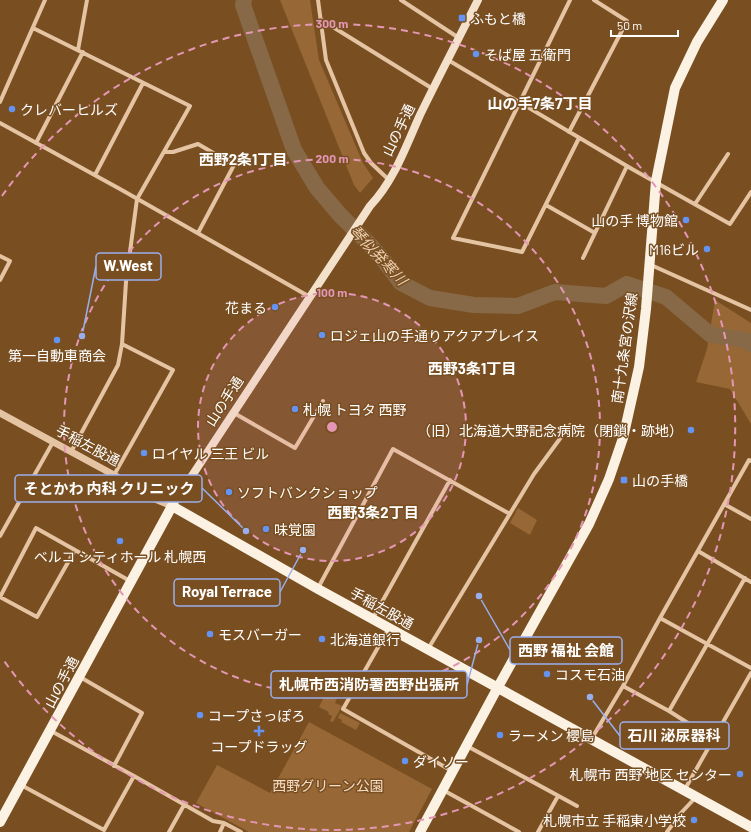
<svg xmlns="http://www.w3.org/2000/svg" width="751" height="832" font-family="Barlow,'Noto Sans JP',sans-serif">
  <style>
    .green { fill: #976735 }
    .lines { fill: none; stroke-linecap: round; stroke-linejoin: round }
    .river { stroke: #886947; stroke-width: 16 }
    .minor { stroke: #e5c4a3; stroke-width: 4 }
    .tertiary { stroke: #e5c4a3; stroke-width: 7 }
    .secondary { stroke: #f4e1cc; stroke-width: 8 }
    .primary { stroke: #fcf2e3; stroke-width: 10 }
    .ring { fill: none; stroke: #e497b5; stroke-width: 2; stroke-dasharray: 7 5 }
    .poi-dot { fill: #6593f1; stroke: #794f22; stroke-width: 1.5 }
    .labels { text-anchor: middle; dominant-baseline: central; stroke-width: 3; stroke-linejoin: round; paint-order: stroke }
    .poi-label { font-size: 14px; fill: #fff; stroke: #794f22; text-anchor: start }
    .street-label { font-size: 14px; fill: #fff; stroke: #794f22 }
    .park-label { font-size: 14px; fill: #f4ddc6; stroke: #794f22 }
    .neighbourhood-label { font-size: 15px; font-weight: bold; fill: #fff; stroke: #794f22 }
    .water-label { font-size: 15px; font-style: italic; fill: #edceae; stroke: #794f22 }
    .centre { fill: #e497b5; stroke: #794f22; stroke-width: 2 }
    .ring-label { font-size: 12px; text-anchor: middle; font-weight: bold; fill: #e497b5; stroke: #794f22; stroke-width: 3; stroke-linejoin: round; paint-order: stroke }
    .leader { fill: none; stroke: #99afed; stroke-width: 1.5 }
    .callout-dot { fill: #99afed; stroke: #794f22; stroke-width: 1.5 }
    .callout { fill: #794f22; stroke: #99afed; stroke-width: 1.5 }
    .callout-label { font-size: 15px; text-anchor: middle; font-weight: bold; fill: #fff }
  </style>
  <rect width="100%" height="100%" fill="#794f22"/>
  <path class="green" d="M280,0h30l9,60 44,103 10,15 -13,15 -6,-8z
    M715,300l36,23v101l-21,-35 -34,-7 11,-33z
    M518,508l19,12 -7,15 -20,-12z
    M327,691l11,5 -3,7 7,3 -9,16 -3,-1 2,-5 -4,-2 1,-2 -10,-5z
    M340,713l20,10 -4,7 -15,-8 1,-2 -4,-2z
    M309,722l123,67 -23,43h-160l-53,-29 21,-38 53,28z"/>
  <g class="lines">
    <path class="river" d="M244,0l-1,5 51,145 23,38 23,27 32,32 13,15 16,21 29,15 44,7 44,1 37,-14 51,4 21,-12 39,13 45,38 34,5 6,4"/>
    <path class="minor" d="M318,0l8,60 38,93 7,10 18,17
      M401,0l58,38
      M570,0l-117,238 69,14 57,-114
      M320,19l113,70
      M33,28l157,78 -53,93 -11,83 -4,62 -4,21 -47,87
      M78,50l9,-50
      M448,60l184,109 98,55 21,-32
      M0,102l45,-102
      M0,123l120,66 190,108
      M569,132l58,-111 -33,-21
      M36,143l47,-91
      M164,152h9l25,-8 36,21 -36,68
      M95,175l48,-92
      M695,204l33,-50
      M546,205l49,28
      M0,256l10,5 -10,19
      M583,258l44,-92
      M651,265l100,45
      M234,413l61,35 28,-47
      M114,475l59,-105 -51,-26
      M724,504l27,15
      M0,536l53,-94
      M698,551l53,31
      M318,588l75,-139 117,65
      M0,597l36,-69 94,53
      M0,597l37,20 38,-67
      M373,618l77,-138
      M660,618l91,50
      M389,628l-46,81 109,62
      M428,649l106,-175 36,-49
      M80,677l62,36 -28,53
      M623,686l46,25 44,28
      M669,711l76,-133
      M51,731l83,45 79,45 11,2 17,9
      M592,738l31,-52 37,-68 89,-158 2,1
      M467,746l110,60
      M21,785l83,45 30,-54
      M685,789l66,-116
      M443,790l76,42
      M169,832l15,-27
      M220,832l4,-9
      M538,832l20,-36
      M667,832l14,-19 15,-16"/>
    <path class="tertiary" d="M0,413l114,62 41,24 17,7"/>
    <path class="secondary" d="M172,506l198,-300c24,-25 36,-60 50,-91 19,-39 39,-77 58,-115"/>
    <path class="primary" d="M0,822l172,-316 146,83 433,238
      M420,832l78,-145 91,-163 20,-45 14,-41 16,-71 7,-58 10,-128 19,-93 22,-46 26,-42"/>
  </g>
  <circle cx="332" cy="427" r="134" fill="#e497b5" fill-opacity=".12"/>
  <g class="ring">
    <circle cx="332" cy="427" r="134"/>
    <circle cx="332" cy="427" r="268"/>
    <path d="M2 196A403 403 0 1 1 2 658"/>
  </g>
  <g class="poi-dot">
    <rect x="458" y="14" width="8" height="8" rx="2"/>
    <circle cx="476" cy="54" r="4"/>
    <circle cx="12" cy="109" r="4"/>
    <circle cx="686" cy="220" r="4"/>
    <circle cx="707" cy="249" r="4"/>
    <circle cx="275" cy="307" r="4"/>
    <circle cx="322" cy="335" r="4"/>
    <circle cx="57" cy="340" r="4"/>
    <circle cx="295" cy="409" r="4"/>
    <circle cx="691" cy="430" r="4"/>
    <circle cx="144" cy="453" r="4"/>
    <rect x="620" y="476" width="8" height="8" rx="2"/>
    <circle cx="229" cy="492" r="4"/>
    <circle cx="266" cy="529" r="4"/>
    <circle cx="120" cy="541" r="4"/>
    <circle cx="210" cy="634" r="4"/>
    <circle cx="322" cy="639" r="4"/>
    <circle cx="547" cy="674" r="4"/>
    <circle cx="200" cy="715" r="4"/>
    <path d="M257 725h4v4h4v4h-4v4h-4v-4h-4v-4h4z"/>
    <circle cx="500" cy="735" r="4"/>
    <circle cx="405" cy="761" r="4"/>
    <circle cx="740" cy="774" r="4"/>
    <circle cx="694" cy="820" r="4"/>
  </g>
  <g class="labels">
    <g class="poi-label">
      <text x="470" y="18">ふもと橋</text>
      <text x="484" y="54">そば屋 五衛門</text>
      <text x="20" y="109">クレバーヒルズ</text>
      <text x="678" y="220" text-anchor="end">山の手 博物館</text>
      <text x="699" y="249" text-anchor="end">M16ビル</text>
      <text x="267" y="307" text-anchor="end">花まる</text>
      <text x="330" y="335">ロジェ山の手通りアクアプレイス</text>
      <text x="57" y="355" text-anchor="middle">第一自動車商会</text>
      <text x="303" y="409">札幌 トヨタ 西野</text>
      <text x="683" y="430" text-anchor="end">（旧）北海道大野記念病院（閉鎖・跡地）</text>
      <text x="152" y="453">ロイヤル 三王 ビル</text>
      <text x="632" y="480">山の手橋</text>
      <text x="237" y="492">ソフトバンクショップ</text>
      <text x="274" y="529">味覚園</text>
      <text x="120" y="556" text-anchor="middle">ベルコ シティホール 札幌西</text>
      <text x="218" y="634">モスバーガー</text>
      <text x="330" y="639">北海道銀行</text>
      <text x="555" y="674">コスモ石油</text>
      <text x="208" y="715">コープさっぽろ</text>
      <text x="508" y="735">ラーメン 櫻島</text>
      <text x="259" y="746" text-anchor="middle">コープドラッグ</text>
      <text x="413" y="761">ダイソー</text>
      <text x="732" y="774" text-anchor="end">札幌市 西野 地区 センター</text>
      <text x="686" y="820" text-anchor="end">札幌市立 手稲東小学校</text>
    </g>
    <g class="street-label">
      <text transform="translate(398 130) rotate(-64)">山の手通</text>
      <text transform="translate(624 348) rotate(-82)">南十九条宮の沢線</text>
      <text transform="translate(224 401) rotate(-57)">山の手通</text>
      <text transform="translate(88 445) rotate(28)">手稲左股通</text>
      <text transform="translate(382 608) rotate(29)">手稲左股通</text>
      <text transform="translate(61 682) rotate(-62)">山の手通</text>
    </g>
    <g class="park-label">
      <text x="328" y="785">西野グリーン公園</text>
    </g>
    <g class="neighbourhood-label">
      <text x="540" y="103">山の手7条7丁目</text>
      <text x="243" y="159">西野2条1丁目</text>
      <text x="472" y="368">西野3条1丁目</text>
      <text x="373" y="512">西野3条2丁目</text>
    </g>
    <g class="water-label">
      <text transform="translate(379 255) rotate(47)">琴似発寒川</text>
    </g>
  </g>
  <circle cx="332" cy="427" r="6" class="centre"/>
  <g class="ring-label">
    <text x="332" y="28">300 m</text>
    <text x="332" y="163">200 m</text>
    <text x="332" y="297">100 m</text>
  </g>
  <path class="leader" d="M82 336L96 266M246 531L202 488M303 550L280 592M479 596L510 650M479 640L467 685M590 697L620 736"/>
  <g class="callout-dot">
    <circle cx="82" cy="336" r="4"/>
    <circle cx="246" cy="531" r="4"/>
    <circle cx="303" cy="550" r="4"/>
    <circle cx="479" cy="596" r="4"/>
    <circle cx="479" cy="640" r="4"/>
    <circle cx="590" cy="697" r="4"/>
  </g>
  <g class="callout">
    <rect x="96" y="253" width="65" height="27" rx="4"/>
    <rect x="15" y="475" width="187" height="27" rx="4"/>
    <rect x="174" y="579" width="106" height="27" rx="4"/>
    <rect x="510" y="637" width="112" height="27" rx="4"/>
    <rect x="271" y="671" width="196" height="27" rx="4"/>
    <rect x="620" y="722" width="109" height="27" rx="4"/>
  </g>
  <g class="callout-label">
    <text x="128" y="271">W.West</text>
    <text x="109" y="494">そとかわ 内科 クリニック</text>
    <text x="227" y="597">Royal Terrace</text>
    <text x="566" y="656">西野 福祉 会館</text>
    <text x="369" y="690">札幌市西消防署西野出張所</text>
    <text x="674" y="741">石川 泌尿器科</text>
  </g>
  <path d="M611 30v6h67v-6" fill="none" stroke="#ffffff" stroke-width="2"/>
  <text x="617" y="30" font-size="12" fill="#ffffff" stroke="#794f22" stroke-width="3" paint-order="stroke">50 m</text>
</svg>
